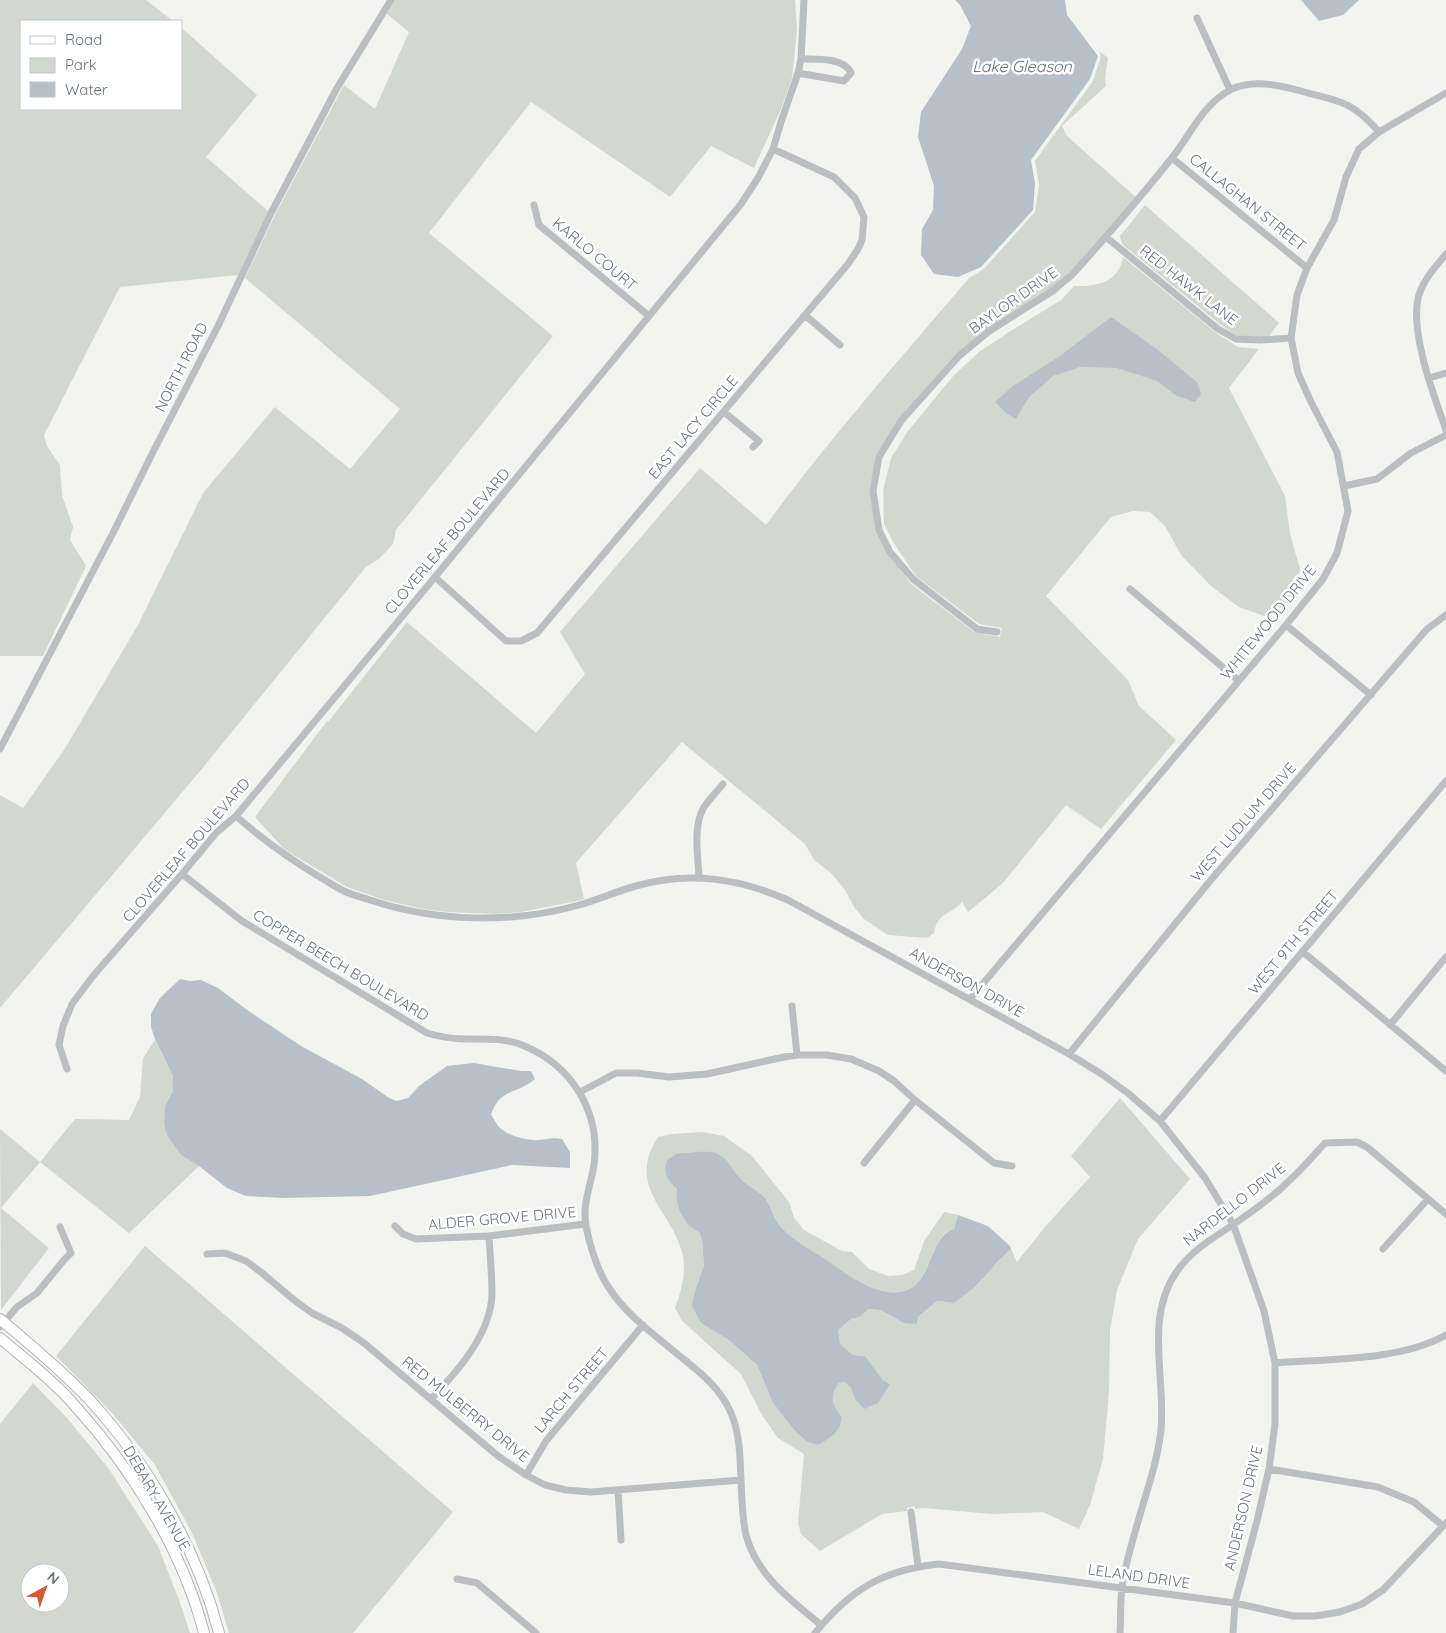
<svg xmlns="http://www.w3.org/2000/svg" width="1446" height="1633" font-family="Quicksand,sans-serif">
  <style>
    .green { fill: #d2d8d0; fill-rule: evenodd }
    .water { fill: #b7c0c6 }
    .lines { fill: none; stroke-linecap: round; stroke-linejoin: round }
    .secondary-casing { stroke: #b0b4b8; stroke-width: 12 }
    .minor { stroke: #bbbfc2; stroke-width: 7 }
    .secondary { stroke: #fff; stroke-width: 10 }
    .labels { text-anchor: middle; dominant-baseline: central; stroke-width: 5; stroke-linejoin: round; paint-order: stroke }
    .street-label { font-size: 15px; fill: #66737e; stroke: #fff }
    .water-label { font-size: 16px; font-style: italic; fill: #61737b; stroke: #fff }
  </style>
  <rect width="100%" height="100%" fill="#f3f3f0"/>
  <path class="green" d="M0,0h146l27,21h-152v88h160v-81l4,3 72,64 -51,62 62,54 -30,64 -118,12 -76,148 3,11 13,19 2,30 11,32 -3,13 16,26 -43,90h-43z
    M395,0h400l2,29 -5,49 -11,31 -27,59 -43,-22 -41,51 -139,-95 -102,131 124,103 -157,194 -3,14 -14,15 -13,8 -165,203 -201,238v-213l23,13 41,-58 74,-125 65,-132 72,-86 75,62 50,-60 -155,-131 30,-63 69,-130 31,24 34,-77 -22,-18z
    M1099,51l9,7 -3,20 1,8 -44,40 5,10 72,64 -31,38 -51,55 -52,31 -31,22 -26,24 -47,56 -18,28 -9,36 12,57 24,36 64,49 26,5 2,-9 -23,-4 -63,-48 -23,-34 -9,-18 -1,-33 8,-33 17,-27 46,-56 25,-23 30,-20 52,-32 13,-14c23,1 45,-4 49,-29l93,76 22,14 21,2 -30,39 56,108 5,38 10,35 -4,21 -10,14 -19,13 -28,-10 -27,-20 -31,-32 -16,-29 -15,-14 -17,-1 -22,6 -65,79 82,84 11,26 37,34 -75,89 -35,-24 -63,78 -35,29 -6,-10c-12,14 -24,9 -28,31l-7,5 -39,-3 -24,-16 -10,-12 -9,-17 -14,-17 -16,-12 -10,-17 -123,-102 -106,121 8,36 -6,2 -57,11 -26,2 -48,-2 -24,-3 -39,-9 -37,-13 -50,-30 -13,-8 -29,-32 72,-96 1,1 79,-100 129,111 49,-59 -25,-42 140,-164 66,57c63,-86 134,-166 203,-247l15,-9 51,-57 4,-28 -4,-23 58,-80 8,-24z
    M1145,205l134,118 -13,17 -24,-1 -21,-14 -99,-81 -2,-8z
    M155,1040l18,36v15l-8,15 -1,18 17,31 18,11 -70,67 -89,-71 -39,46 48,40 -48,62 -1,-181 40,33 35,-43 54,1 11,-23 3,-39z
    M1120,1098l70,81 -52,60 -21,51 -7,40 -1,62 -6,67 -13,46 -11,24 -36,-17 -52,2 -67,-6 -9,1v-3l-8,2v3l-25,3 -62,37 -19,-17 -3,-11 6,-69 -26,-16 -16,-23 -21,-41 -59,-53 -7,-13c6,-16 11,-34 8,-52 -10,-46 -58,-67 -25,-119l14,-3 30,-2 22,4 28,20 37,46 5,16 10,12 38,21 10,1 17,17 19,7 14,-1 12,-5 10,-29 20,-29 14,3 -4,14c-26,8 -20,50 -47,61 -29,11 -63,-18 -86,-33 -13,-8 -32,-20 -42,-32 -6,-8 -8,-19 -14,-27 -6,-7 -17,-12 -24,-19 -5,-4 -7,-10 -12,-15 -7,-7 -33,-12 -43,-11l-8,36 -1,13 12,24 11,7 2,8 2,24 -9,26 6,32 29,18 27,24 16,38 22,28 11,10 36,-24c-10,-12 -13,-21 -3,-34l6,-1 6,6 4,11 35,-15 -7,-4 -18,-24 -12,-1 -13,-11 -2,-14 13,-11 9,-2 8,-8 12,1 12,7 25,7 1,-7 19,-16 17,2 20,-15 17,-18 6,-8 14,-13 6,13 28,-35 45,-50 -19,-21z
    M145,1246l308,266 -100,121h-124l-12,-40 -25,-60 -37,-68 -43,-52 -56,-57z
    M33,1383l34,35 42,51 49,77 21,54 11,33h-190v-209zM30,1573h30v30h-30z"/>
  <path class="water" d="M955,0h110l2,15 31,41 -8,23 -59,81 4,24 -2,26 -52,57 -23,10 -24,-3 -13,-19 1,-26 11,-19 1,-24 -16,-49 3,-25 41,-63 9,-23 -11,-21z
    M1301,0h58l-16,15 -24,6z
    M1111,317l43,30 43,35 4,12 -6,8 -18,-6 -20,-15 -40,-13 -37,-1 -27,9 -24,21 -13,22 -10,-6 -11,-11 18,-16 47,-30z
    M180,979l10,2 11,-1 17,8 29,22 54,36 61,33 27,19 8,3 11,-3 11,-12 28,-20 27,-3 47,8h10l4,8c-18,16 -34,8 -44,35 2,4 5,9 8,13 9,9 28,14 40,13 9,-1 14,-3 23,-1l8,13v16l-58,-3 -142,31 -86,2 -38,-2 -19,-8 -28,-22 -18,-11 -14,-20 -3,-11 1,-18 8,-15v-15l-18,-37 -4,-12v-13l9,-16z
    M696,1152c6,0 16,-1 22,2 10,4 15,18 23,25 7,7 18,12 24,19 6,8 8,19 14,27 10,12 29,24 43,32 22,15 57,44 85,33 27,-11 21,-52 47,-61l4,-14 30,11 22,20 1,3 -14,13 -6,8 -17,18 -20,15 -17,-2 -19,16 -1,7 -13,-1 -24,-13 -12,-1 -8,8 -9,2 -13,11 2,14 13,11 12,1 18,24 7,4 -12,19 -14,6 -9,-10 -4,-11 -6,-6 -6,1c-10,13 -7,22 3,34 -1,14 -12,21 -24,28l-12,-4 -11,-10 -22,-28 -16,-38 -27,-24 -29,-18 -9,-17 3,-15 9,-26 -2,-24 -2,-8 -11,-7 -9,-14 -3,-10v-13c-10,-11 -14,-13 -10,-29l9,-6z"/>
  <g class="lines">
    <g class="secondary-casing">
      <path id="secondary" d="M0,1319c30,25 61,51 88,79 59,64 109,150 131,235
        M0,1338c26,22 54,43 76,69 56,62 107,144 128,226"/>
    </g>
    <path class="minor" d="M1197,18l33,72
      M798,73l46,8 7,-8c-7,-16 -36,-14 -50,-14
      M1172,158l135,110
      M534,205l5,20 110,91
      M1106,237l112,92 18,10 25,1 30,-2
      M1446,254c-10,12 -21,24 -26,38 -13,34 14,104 26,138
      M805,315l35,30
      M1429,378l17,-5
      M724,412l35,29 -6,6
      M1344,486l33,-7 34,-26 35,-18
      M435,577l71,64h15l16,-8 311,-369 10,-15 4,-9 2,-23 -9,-19 -21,-21 -61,-28
      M1130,589l108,91
      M1286,625l85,70
      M997,632l-20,-3 -64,-50 -23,-27 -11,-22 -6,-39 6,-34 22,-36 58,-65 29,-24 64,-41 20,-16c34,-38 67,-76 99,-116 19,-23 31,-54 59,-69 23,-12 54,-4 78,3 34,8 47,11 71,39
      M0,749l113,-216 41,-83 64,-124 53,-113 66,-125 54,-88
      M236,816c27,24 51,41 82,60 9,5 17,11 26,15 8,4 17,6 26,9 66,22 142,24 209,5 19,-5 38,-14 57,-19 53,-15 102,-8 152,14l281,154 34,21 26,19 31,27 45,57 28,46 31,87 11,52v61l-6,45 -12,52 -22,82 -2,30
      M182,874l60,47 185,112c13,4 26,6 40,6 19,0 37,-1 55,6 50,20 79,67 72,120 -3,20 -12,39 -8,60 3,19 12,47 23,63 18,28 47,48 72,69 20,16 40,32 50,56 9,21 9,44 10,67 1,18 1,38 5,55 11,41 45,65 75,90
      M699,877c-1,-20 -6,-50 4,-68 5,-9 14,-17 20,-25
      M1303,952l143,119
      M970,999l316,-374 37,-46 14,-26 11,-42 -11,-59 -26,-50 -13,-29 -7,-35 6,-43 10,-27 27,-48 12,-43 13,-28 20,-17 67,-39
      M792,1006l5,49
      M1390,1025l56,-68
      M1069,1054l141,-173 217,-252 19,-14
      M67,1069l-8,-24 4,-19 9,-22 21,-28 89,-102 34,-41 20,-17 199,-239 306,-373 17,-26 15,-29 8,-27 17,-49 3,-14 3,-59
      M580,1092l36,-19h21l32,4 38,-3 77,-17 13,-2h30l24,4 28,12 15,10 21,19 79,63 18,3
      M1160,1121l286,-340
      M864,1163l51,-63
      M395,1226l8,8 13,5 73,-3 96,-12
      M1383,1249l45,-50
      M207,1254l18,-1 21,8 16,12 32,27 18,13 30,15 22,15 134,113 28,19 19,10 21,5 25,2 150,-12
      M0,1327l17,-20 20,-14 27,-33 7,-7 -11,-26
      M1275,1363c52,-4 125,-2 171,-28
      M431,1399c26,-27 60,-65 61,-105 0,-19 -2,-39 -3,-58
      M1269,1469l109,18 36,15 29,24
      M526,1475l20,-34 97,-116
      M618,1490l3,50
      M911,1512l7,54
      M457,1579l20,4 59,50
      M815,1633c36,-44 68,-63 124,-69l296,39 58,13h22l25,-4 22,-8 21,-14 63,-67
      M1120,1633c1,-15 0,-31 2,-45 2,-17 7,-35 12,-52 9,-35 23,-70 27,-106 5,-52 -17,-112 16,-159 19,-26 43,-36 67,-54 16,-11 33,-24 47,-38 12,-11 23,-24 34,-36l32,-1 10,5 79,67"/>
    <use href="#secondary" class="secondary"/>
  </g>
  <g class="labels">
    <g class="street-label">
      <text transform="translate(1248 202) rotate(39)">CALLAGHAN STREET</text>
      <text transform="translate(595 254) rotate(40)">KARLO COURT</text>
      <text transform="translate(1189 285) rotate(38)">RED HAWK LANE</text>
      <text transform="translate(1013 300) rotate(-35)">BAYLOR DRIVE</text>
      <text transform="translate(181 367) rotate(-63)">NORTH ROAD</text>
      <text transform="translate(693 427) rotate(-50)">EAST LACY CIRCLE</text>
      <text transform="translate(447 541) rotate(-50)">CLOVERLEAF BOULEVARD</text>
      <text transform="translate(1268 622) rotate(-51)">WHITEWOOD DRIVE</text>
      <text transform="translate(1243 822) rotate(-49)">WEST LUDLUM DRIVE</text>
      <text transform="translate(186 850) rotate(-49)">CLOVERLEAF BOULEVARD</text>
      <text transform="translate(1293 942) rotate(-50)">WEST 9TH STREET</text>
      <text transform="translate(341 965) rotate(31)">COPPER BEECH BOULEVARD</text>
      <text transform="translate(967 982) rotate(29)">ANDERSON DRIVE</text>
      <text transform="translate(1234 1204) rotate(-38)">NARDELLO DRIVE</text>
      <text transform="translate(502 1218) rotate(-5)">ALDER GROVE DRIVE</text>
      <text transform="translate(571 1390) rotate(-50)">LARCH STREET</text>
      <text transform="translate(466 1409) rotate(39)">RED MULBERRY DRIVE</text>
      <text transform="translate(157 1498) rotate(60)">DEBARY AVENUE</text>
      <text transform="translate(1243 1508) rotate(-77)">ANDERSON DRIVE</text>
      <text transform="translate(1139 1576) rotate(8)">LELAND DRIVE</text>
    </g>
    <g class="water-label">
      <text x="1022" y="66">Lake Gleason</text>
    </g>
  </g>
  <rect x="20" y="20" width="162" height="90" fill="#ffffff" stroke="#c2c7cb"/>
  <rect x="30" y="36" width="25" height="8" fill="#ffffff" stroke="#c2c7cb"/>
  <text x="65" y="45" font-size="15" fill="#66737e">Road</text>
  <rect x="30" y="58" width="25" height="15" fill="#d2d8d0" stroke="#c2c7cb"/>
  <text x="65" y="70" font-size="15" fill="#66737e">Park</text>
  <rect x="30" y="82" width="25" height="15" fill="#b7c0c6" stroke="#c2c7cb"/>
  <text x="65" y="95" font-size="15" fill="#66737e">Water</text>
  <g transform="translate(45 1588) rotate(40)"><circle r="24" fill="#ffffff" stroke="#c2c7cb"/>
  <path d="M0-4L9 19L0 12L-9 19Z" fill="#d05b34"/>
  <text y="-8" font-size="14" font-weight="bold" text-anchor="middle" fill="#66737e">N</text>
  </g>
</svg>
